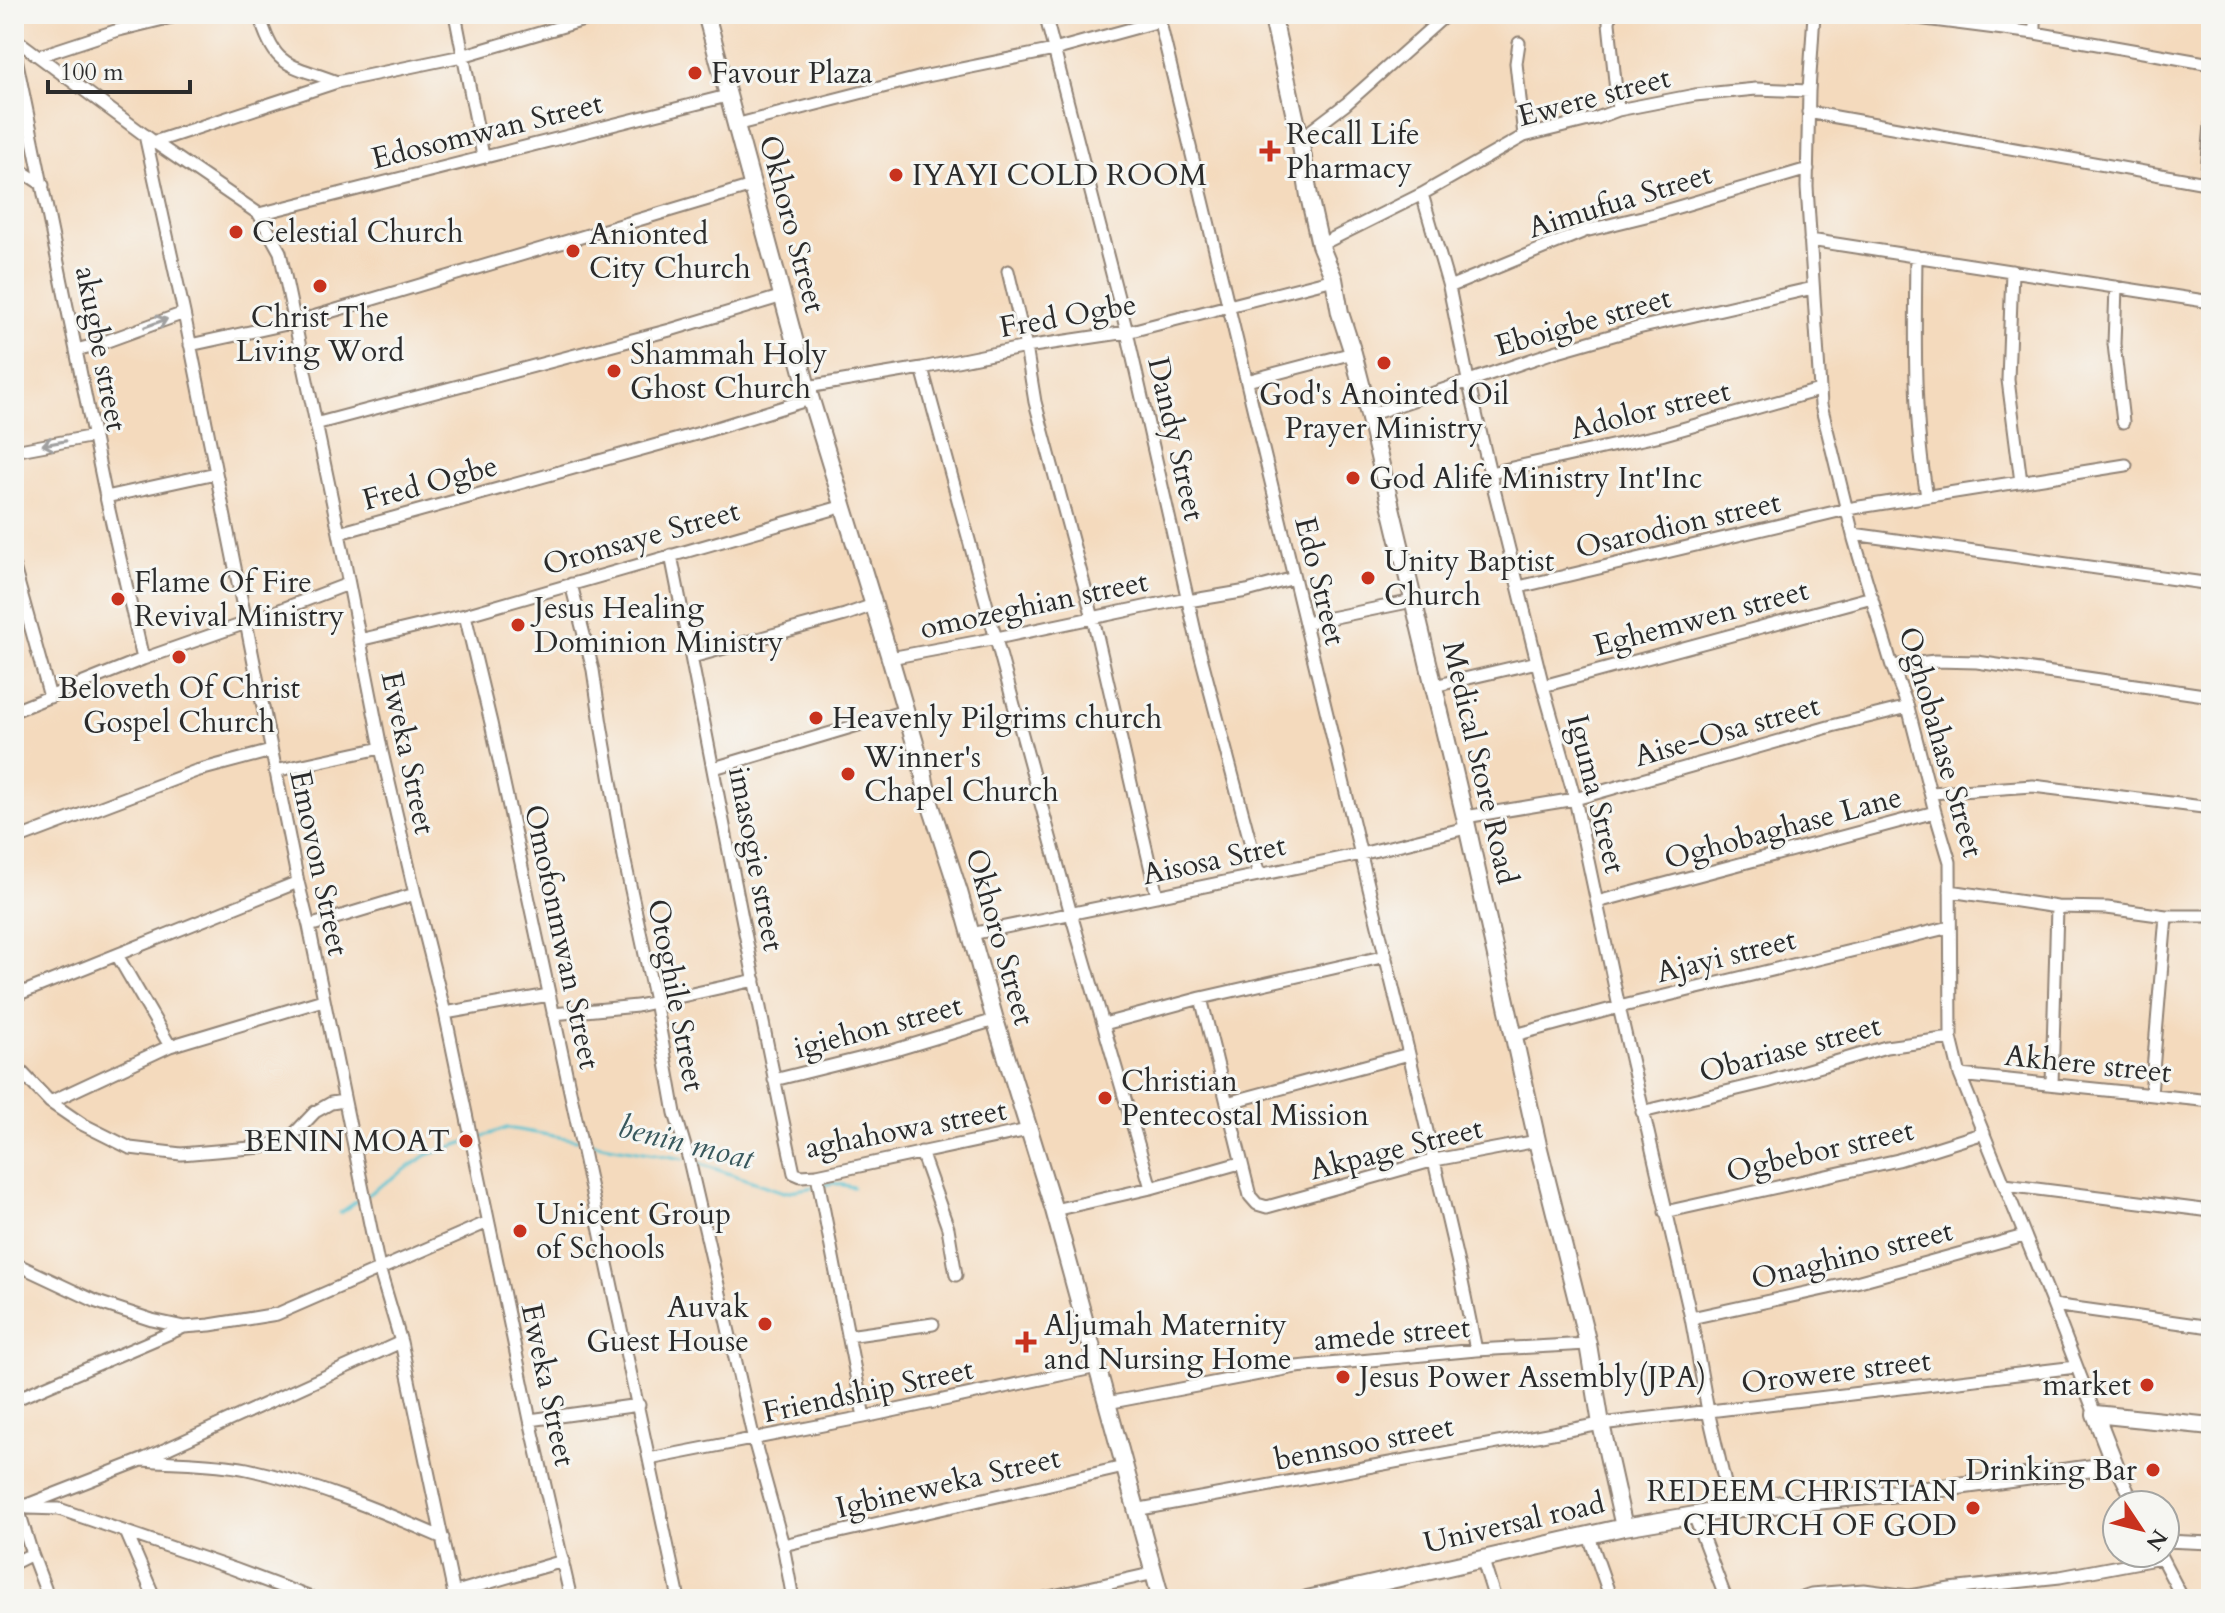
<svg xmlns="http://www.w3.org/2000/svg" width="2225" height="1613" font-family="Cardo,serif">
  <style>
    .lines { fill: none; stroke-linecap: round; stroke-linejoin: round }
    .stream { stroke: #57c2d1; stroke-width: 3 }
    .street-casing { stroke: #908274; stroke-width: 15 }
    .secondary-casing { stroke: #908274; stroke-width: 20 }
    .street { stroke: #fff; stroke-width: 11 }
    .secondary { stroke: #fff; stroke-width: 16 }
    .oneway { stroke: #a0a0a0 }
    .poi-dot { fill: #c8321e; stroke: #f6f6f2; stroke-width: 3 }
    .labels { text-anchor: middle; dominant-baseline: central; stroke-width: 6; stroke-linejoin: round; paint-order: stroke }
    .poi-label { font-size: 30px; fill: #2b2b2b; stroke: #f6f6f2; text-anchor: start }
    .street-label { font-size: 30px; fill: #2b2b2b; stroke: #f6f6f2 }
    .water-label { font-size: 32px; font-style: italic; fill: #38585d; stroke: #f6f6f2 }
  </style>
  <rect width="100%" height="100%" fill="#f6f6f2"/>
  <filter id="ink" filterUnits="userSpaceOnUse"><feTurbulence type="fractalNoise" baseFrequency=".0125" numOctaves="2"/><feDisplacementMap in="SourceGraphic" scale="16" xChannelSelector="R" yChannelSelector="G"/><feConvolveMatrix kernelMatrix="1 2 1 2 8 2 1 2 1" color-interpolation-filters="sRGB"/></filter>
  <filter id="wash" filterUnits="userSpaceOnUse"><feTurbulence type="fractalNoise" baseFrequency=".006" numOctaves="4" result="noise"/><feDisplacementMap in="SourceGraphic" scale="32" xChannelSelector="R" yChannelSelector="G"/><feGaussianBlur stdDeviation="1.8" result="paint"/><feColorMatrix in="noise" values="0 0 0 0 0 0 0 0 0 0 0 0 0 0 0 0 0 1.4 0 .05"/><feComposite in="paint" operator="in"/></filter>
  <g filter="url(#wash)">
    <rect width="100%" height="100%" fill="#f4dabd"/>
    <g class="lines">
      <path class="stream" d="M476,1139l31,-11 70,12
        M585,1142l99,17
        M695,1162l89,30 30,-5
        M821,1186l12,-3 20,4
        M367,1195l60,-40 42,-14
        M340,1213l20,-14"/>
    </g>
  </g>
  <g filter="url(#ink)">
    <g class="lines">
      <g class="street-casing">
        <path id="street" d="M259,14c16,56 29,49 78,68
          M455,14l28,142
          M1045,14l82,318 72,317 60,226
          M1158,14l251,1040 51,218 16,78
          M1610,14l-1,9 9,87
          M1814,14l-5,77 -2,96 14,218 33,134 38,127 16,41 27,105 15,50 1,176 9,37 93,230 42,109
          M1886,14l149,19 176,31
          M2209,14l2,17
          M2035,33v-14l5,-5
          M14,38l140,104 105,72 21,38 59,281 42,215 34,146 30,119 85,407 41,179
          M1519,43l-3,20 8,73
          M14,48l92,449 37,162
          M39,56l76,-25 69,-17
          M1808,112l403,72
          M735,125l187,-48 132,-27 106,-29
          M145,135l39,178 114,569 11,44 70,342 22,74 54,257
          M1300,139l46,-35 101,-90
          M154,142l183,-60 125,-26 142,-42
          M14,166l29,19
          M2206,183l5,-59
          M1422,194l27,93 19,93 22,93 53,213 32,113 44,208 72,311 17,93 23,98
          M259,214l468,-118
          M1810,240l401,62
          M1320,245l102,-51 102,-58 73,-18 21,-8 77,-15 61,-6 53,2
          M1916,256c-1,80 -3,162 11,240
          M1008,271l18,76 9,55 58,216 64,278
          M2012,271l-4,109 13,102
          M1449,287l136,-56 69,-17 154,-45
          M2116,287l-2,57 9,78
          M190,345l106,-23 456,-136
          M76,350l23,-6 85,-31
          M922,368l149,546 80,274
          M1247,381l106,-28
          M807,387l115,-19 104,-21 101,-15 207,-53
          M1369,415l185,-63 84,-24 175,-40
          M315,424l355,-94 113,-34
          M14,451l80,-15
          M1490,473l171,-38 158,-45
          M106,497l110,-24
          M339,533l361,-100 110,-34
          M1853,534l358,50
          M671,555c41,206 79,412 123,618l7,3 16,-1 211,-45
          M14,567l36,130
          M571,584l22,86 8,54 24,138 30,139 20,112 14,47 65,280 29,105 10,54
          M1519,587l328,-78 279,-44
          M1188,601l59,-10 47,-13
          M465,615l26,108 188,876
          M1306,623l107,-22
          M359,640l106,-25 379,-109
          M692,657l153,-42 28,-10
          M890,658l107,-20 190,-40
          M1892,666l43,-5 42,1 234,34
          M1434,686l103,-24
          M1543,686l329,-89
          M14,711l129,-52 103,-36 102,-39
          M714,768l191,-57
          M275,771l106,-23
          M1931,793l102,-7 178,22
          M1465,817l110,-18 257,-73 76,-19
          M14,840l182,-69 75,-20
          M1950,891l107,16 50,1 59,8h45
          M1597,902l338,-90
          M309,926l106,-32
          M971,934l390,-80 105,-26
          M117,955l53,91
          M14,996l284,-114
          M1201,998l49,198 7,8 10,3 168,-47 102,-19
          M445,1013l104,-18
          M553,1014l84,-8 118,-26
          M1104,1024l97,-26 185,-42
          M1515,1035l104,-28 331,-80
          M14,1064l36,38 32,22 48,24 51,6 81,-7 24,-7 9,-7 20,-21 16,-9 13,-2
          M1960,1075l251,26
          M774,1080l121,-30 100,-30
          M2052,1084l5,-177
          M2151,1094l15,-178
          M50,1102l120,-56 153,-46
          M1227,1103l182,-49
          M1642,1112l125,-30 119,-35 65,-9
          M921,1152l27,76 8,47
          M817,1175l47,242
          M2005,1185l206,26
          M1054,1210l97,-22 89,-25
          M1665,1212l233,-52 86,-27
          M14,1263l83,39 55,18 32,7 26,-2 67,-11 211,-92
          M2053,1305l158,22
          M1691,1318l165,-36 168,-46
          M848,1336l85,-12
          M14,1400l170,-73
          M1107,1403l189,-36 180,-17 112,-6
          M530,1420l109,-15
          M649,1459l215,-42 233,-50
          M143,1460c34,3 70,2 104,9 68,15 132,41 196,69
          M2115,1465l20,40
          M14,1495l18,59 17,45
          M19,1508l123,-48 259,-118
          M28,1508l31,1 175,60 80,30
          M1135,1510l466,-86 475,-57
          M1694,1515l32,84
          M127,1534l28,65
          M1589,1536l22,63
          M2165,1541l46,2
          M783,1545l341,-78
          M2159,1553l24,46
          M1483,1561l12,38
          M14,1563l18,-9
          M453,1593l110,-32
          M1040,1599l115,-26
          M1796,1599l15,-5 53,-4 45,6 41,-7 110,-12 101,-19"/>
      </g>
      <g class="secondary-casing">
        <path id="secondary" d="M706,14l101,373 83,271 32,109 6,30 31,95 36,128 59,190 107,389
          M1272,14l28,125 9,57 11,49 14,34 6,34 13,40 16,62 96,402 73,328 50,199 13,80 23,103
          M1307,1599l317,-72 107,-18 189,-18 195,-26 -20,-51 116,12"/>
      </g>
      <use href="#street" class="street"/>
      <use href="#secondary" class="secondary"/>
    </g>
    <defs><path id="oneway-shaft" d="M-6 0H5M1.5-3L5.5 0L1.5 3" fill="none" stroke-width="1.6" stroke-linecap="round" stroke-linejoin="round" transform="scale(2)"/></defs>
    <g class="oneway">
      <use href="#oneway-shaft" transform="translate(156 323) rotate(-20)"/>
      <use href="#oneway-shaft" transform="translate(54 443) rotate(170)"/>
    </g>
  </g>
  <g class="poi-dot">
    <circle cx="695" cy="73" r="8"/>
    <path d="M1266 139h8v8h8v8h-8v8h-8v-8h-8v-8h8z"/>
    <circle cx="896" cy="175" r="8"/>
    <circle cx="236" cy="232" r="8"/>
    <circle cx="573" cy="251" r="8"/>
    <circle cx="320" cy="286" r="8"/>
    <circle cx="1384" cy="363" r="8"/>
    <circle cx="614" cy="371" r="8"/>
    <circle cx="1353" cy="478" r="8"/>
    <circle cx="1368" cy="578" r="8"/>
    <circle cx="118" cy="599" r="8"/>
    <circle cx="518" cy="625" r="8"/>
    <circle cx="179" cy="657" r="8"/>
    <circle cx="816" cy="718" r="8"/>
    <circle cx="848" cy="774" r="8"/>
    <circle cx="1105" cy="1098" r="8"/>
    <circle cx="466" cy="1141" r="8"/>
    <circle cx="520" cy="1231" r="8"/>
    <circle cx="765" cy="1324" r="8"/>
    <path d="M1022 1330h8v8h8v8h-8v8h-8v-8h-8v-8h8z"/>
    <circle cx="1343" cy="1377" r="8"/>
    <circle cx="2147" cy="1385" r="8"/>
    <circle cx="2153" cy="1470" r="8"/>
    <circle cx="1973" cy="1508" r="8"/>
  </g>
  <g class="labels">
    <g class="poi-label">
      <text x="711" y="73">Favour Plaza</text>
      <text x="1286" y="134">Recall Life<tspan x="1286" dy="34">Pharmacy</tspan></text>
      <text x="912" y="175">IYAYI COLD ROOM</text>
      <text x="252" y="232">Celestial Church</text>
      <text x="589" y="234">Anionted<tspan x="589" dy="34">City Church</tspan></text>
      <text x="320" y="317" text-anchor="middle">Christ The<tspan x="320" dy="34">Living Word</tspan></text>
      <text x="630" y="354">Shammah Holy<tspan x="630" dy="34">Ghost Church</tspan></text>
      <text x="1384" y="394" text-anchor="middle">God's Anointed Oil<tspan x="1384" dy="34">Prayer Ministry</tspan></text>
      <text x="1369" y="478">God Alife Ministry Int'Inc</text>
      <text x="1384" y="561">Unity Baptist<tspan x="1384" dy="34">Church</tspan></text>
      <text x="134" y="582">Flame Of Fire<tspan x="134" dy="34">Revival Ministry</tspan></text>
      <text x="534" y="608">Jesus Healing<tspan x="534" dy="34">Dominion Ministry</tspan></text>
      <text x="179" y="688" text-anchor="middle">Beloveth Of Christ<tspan x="179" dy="34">Gospel Church</tspan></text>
      <text x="832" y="718">Heavenly Pilgrims church</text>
      <text x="864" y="757">Winner's<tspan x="864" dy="34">Chapel Church</tspan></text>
      <text x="1121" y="1081">Christian<tspan x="1121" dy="34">Pentecostal Mission</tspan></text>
      <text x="450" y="1141" text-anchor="end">BENIN MOAT</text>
      <text x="536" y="1214">Unicent Group<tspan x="536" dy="34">of Schools</tspan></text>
      <text x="749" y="1307" text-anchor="end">Auvak<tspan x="749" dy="34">Guest House</tspan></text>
      <text x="1044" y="1325">Aljumah Maternity<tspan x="1044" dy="34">and Nursing Home</tspan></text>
      <text x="1359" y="1377">Jesus Power Assembly(JPA)</text>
      <text x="2131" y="1385" text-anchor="end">market</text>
      <text x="2137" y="1470" text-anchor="end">Drinking Bar</text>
      <text x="1957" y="1491" text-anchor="end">REDEEM CHRISTIAN<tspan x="1957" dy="34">CHURCH OF GOD</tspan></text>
    </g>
    <g class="street-label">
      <text transform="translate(1594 97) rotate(-15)">Ewere street</text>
      <text transform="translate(487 131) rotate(-14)">Edosomwan Street</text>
      <text transform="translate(1620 201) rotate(-17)">Aimufua Street</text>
      <text transform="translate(792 224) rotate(75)">Okhoro Street</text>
      <text transform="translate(1068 316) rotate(-10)">Fred Ogbe</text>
      <text transform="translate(1583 322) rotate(-16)">Eboigbe street</text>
      <text transform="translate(101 349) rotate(79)">akugbe street</text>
      <text transform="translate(1650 410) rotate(-14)">Adolor street</text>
      <text transform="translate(1176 439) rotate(77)">Dandy Street</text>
      <text transform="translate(430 483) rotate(-15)">Fred Ogbe</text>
      <text transform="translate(1678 525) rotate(-13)">Osarodion street</text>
      <text transform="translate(641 538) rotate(-16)">Oronsaye Street</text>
      <text transform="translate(1320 581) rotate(76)">Edo Street</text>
      <text transform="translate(1034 605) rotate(-12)">omozeghian street</text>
      <text transform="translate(1701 618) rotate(-15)">Eghemwen street</text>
      <text transform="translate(1727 731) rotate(-16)">Aise-Osa street</text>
      <text transform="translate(1941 742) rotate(74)">Oghobahase Street</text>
      <text transform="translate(408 753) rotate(78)">Eweka Street</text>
      <text transform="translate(1480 763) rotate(77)">Medical Store Road</text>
      <text transform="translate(1596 794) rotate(76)">Iguma Street</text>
      <text transform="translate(1783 828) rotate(-15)">Oghobaghase Lane</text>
      <text transform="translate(756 859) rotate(79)">imasogie street</text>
      <text transform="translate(1214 860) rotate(-12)">Aisosa Stret</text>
      <text transform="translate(319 863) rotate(78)">Emovon Street</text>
      <text transform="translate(562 937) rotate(78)">Omofonmwan Street</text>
      <text transform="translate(1000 937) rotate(74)">Okhoro Street</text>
      <text transform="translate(1726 956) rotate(-14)">Ajayi street</text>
      <text transform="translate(676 995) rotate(79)">Otoghile Street</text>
      <text transform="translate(878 1027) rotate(-15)">igiehon street</text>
      <text transform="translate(1790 1049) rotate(-15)">Obariase street</text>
      <text transform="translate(2088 1064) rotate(6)">Akhere street</text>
      <text transform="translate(906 1129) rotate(-11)">aghahowa street</text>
      <text transform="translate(1396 1149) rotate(-14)">Akpage Street</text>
      <text transform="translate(1820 1151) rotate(-13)">Ogbebor street</text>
      <text transform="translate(1852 1255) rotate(-14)">Onaghino street</text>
      <text transform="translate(1392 1334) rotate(-5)">amede street</text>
      <text transform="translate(1836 1372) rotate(-7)">Orowere street</text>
      <text transform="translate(548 1385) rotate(78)">Eweka Street</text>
      <text transform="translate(868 1391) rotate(-12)">Friendship Street</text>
      <text transform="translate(1364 1443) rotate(-11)">bennsoo street</text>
      <text transform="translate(948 1483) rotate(-13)">Igbineweka Street</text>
      <text transform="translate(1514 1523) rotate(-13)">Universal road</text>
    </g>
    <g class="water-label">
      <text transform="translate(686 1143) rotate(14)">benin moat</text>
    </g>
  </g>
  <rect width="2225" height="1613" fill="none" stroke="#f6f6f2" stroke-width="48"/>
  <g transform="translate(2141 1529) rotate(125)"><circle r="38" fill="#f6f6f2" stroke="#a5a5a2" stroke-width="2"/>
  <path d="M0-6L14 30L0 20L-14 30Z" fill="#c8321e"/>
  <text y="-12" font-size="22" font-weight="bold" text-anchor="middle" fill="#2b2b2b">N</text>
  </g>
  <path d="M48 80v12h142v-12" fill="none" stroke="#2b2b2b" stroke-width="4"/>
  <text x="60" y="80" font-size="24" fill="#2b2b2b" stroke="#f6f6f2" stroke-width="6" paint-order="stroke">100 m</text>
</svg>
